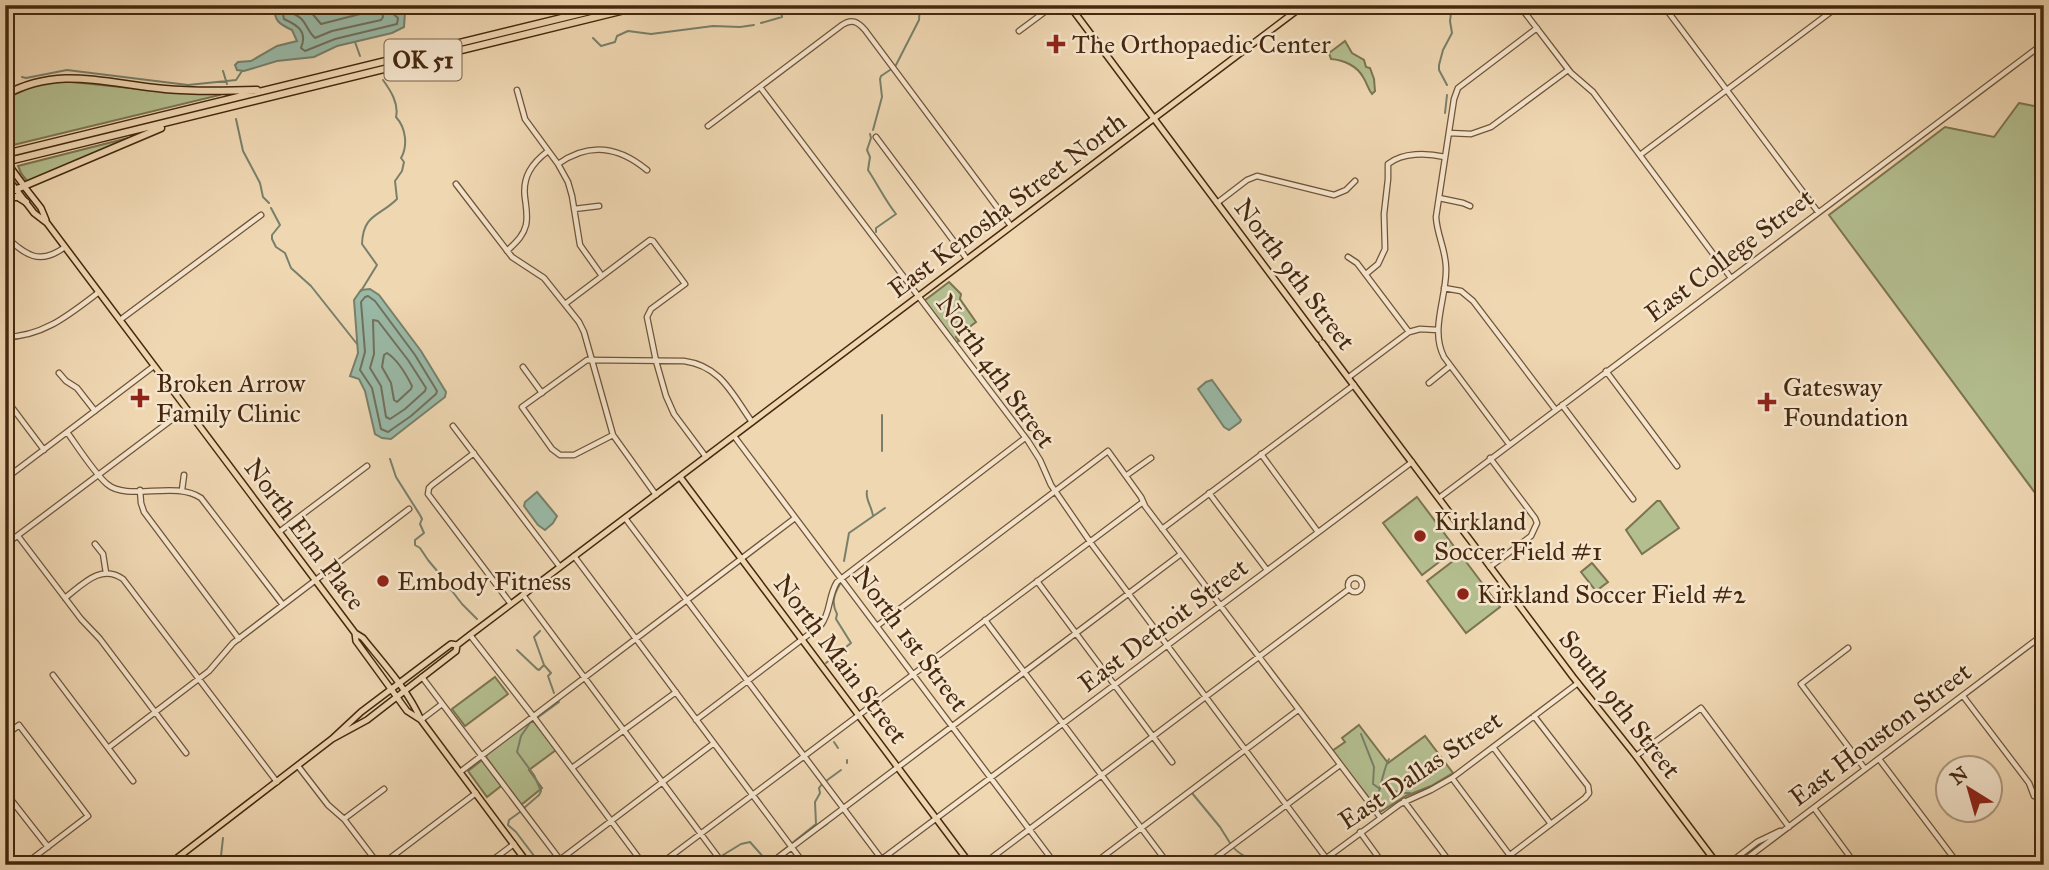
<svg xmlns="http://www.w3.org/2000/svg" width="2049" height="870" font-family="'IM FELL Great Primer',serif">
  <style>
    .green { fill: #b4bf90; stroke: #7c7450; stroke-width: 2 }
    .water { fill: #9abaa8; stroke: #78806b; stroke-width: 2 }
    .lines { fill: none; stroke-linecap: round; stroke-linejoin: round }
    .shore { stroke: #70715c; stroke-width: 2 }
    .stream { stroke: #78806b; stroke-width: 2 }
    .minor-casing { stroke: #705438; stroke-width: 7 }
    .major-casing { stroke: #45280f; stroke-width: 8 }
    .highway-casing { stroke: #45280f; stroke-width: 9 }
    .minor { stroke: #f5e5cd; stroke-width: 4.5 }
    .major { stroke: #efd7b2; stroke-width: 5 }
    .highway { stroke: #efd7b2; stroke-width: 6 }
    .major-bridge-casing { stroke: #45280f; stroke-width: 8; stroke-linecap: butt }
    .major-bridge { stroke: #efd7b2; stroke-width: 5 }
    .poi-dot { fill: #8f2418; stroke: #f5e5cd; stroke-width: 2.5 }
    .labels { text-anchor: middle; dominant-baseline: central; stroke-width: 5; stroke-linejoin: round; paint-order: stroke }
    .shield { fill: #f5e5cd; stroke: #7a6148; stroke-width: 2 }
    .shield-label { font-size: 24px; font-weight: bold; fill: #45280f }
    .poi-label { font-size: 26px; fill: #45280f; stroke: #f5e5cd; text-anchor: start }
    .street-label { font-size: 26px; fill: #45280f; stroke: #f5e5cd }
  </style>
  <rect width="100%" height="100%" fill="#efd7b2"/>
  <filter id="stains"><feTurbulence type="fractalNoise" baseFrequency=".00286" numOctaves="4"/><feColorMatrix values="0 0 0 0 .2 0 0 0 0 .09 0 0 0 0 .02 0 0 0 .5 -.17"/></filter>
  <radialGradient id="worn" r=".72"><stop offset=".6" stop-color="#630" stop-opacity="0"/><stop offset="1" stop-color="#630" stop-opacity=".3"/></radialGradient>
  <path class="green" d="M1345,41l7,12 12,7 2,7 4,1 4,11 1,12 -3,3c-4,-5 -5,-11 -9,-17 -6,-11 -19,-17 -32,-18l-2,-6z
    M62,81l118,12h41l-1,2 -215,52v-48l28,-13z
    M2019,103l25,5v397l-215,-290 116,-88 49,10z
    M128,138l-100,44 -7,-9 -3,-7z
    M949,282l12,12 -1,5 16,23 -20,15 3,4 -4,2 -31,-42z
    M1417,497l39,52 -34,26 -39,-52z
    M1657,501h3l19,27 -37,26 -16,-24z
    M1461,555l39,52 -34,26 -39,-52z
    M1592,563l16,19 -12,9 -15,-19z
    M495,677l13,17 -43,32 -13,-17z
    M529,722h5l22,28 -27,20 13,18 -21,17 -35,-48 1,-3z
    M1359,725l29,38 37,-27 28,37 -22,13 -25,10 -26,16 -48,-61 13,-9 -3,-4z
    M482,760l19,26 -14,11 -19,-26z"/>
  <path class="water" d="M274,5h116l15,7 -1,15 -12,6 -55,13 -23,11 -37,4 -33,10 -7,-1 -2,-5 3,-3 13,-1 26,-15 20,-5 -5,-11c-13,-6 -18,-9 -18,-25z
    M370,289l9,6 42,56 25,41 -1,5 -54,42 -9,-1 -7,-4 -10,-43 -6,-12 -9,-3 8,-23 -4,-53 7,-10z
    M1212,380l29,40 -1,2 -11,8 -5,-3 -26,-38 8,-7z
    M537,492l20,24 -4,7 -8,7 -7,-5 -14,-19 1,-4z"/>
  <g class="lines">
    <path class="shore" d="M281,5l3,14c13,6 24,12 17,29l4,3 30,-12 62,-15 1,-6 -7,-6 -2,-7
      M289,5l1,7c19,8 14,16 25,26l17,-7 49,-11 2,-3 -2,-12
      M302,5l8,6 11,13 47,-12 2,-7
      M368,296l7,5 40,54 22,36 -1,3 -25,22 -23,16 -7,-3 -9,-41 -12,-18 5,-18 -4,-50 4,-5z
      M373,320l5,1 30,39 18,28 -1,3 -20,18 -15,10 -4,-2 -5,-31 -11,-18 4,-14z
      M387,353c11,7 19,21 25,33l-1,3 -14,13 -3,-2 -3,-17 -9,-16 2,-12z"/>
    <path class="stream" d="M152,6v-1
      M761,23l21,-6 -1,-6 7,-6
      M593,38l8,8 14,-4 2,-6 11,-5 23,3 62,-8 27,1 14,-2
      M355,42l5,14
      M896,65l23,-45 1,-15
      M223,71l4,13
      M22,77l4,1 41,-8 121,15 48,-5 6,-9
      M1447,85l-8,-15v-5l4,-15 9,-17 -2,-12 2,-16
      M1445,113l2,-18
      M236,119l7,32 17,32 3,14 6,6
      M873,130l9,-33 -2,-18 1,-3 9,-6
      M870,134l1,4 -4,12 3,7 -2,13c10,15 17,30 28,44l-20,14v4
      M271,208l9,17 -8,10v4l4,8 9,6 6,15 20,18 46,58
      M361,291l16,-26 -15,-21c1,-30 17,-27 35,-45l-2,-18 7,-10 2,-9 -3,-4c7,-12 5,-30 -5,-41 3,-13 -5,-26 -13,-37
      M882,451v-36
      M390,459l6,18 24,38 2,4 -2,5 4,9 -9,7v5l5,3 8,12 10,12 6,13 8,6 10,13 15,15
      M867,491c-2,8 5,16 6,25
      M844,561l5,-28 36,-25
      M540,631l-6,6 10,28
      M517,650l20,19 2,1 5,-5 7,8 -3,3 6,17
      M826,663l25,-20 -15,-24 1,-5c-6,-11 -3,-20 3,-30
      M537,718l22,-16
      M1361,734l13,33 -1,17 7,5
      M834,742l4,6
      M847,763v-3
      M826,781l15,-11
      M1382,786l18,7h10
      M1192,793l28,34 10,16
      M1378,797c1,-7 8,-34 11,-38
      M524,808l15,-13 2,-4 -7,-16 -17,-23 4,-16 9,-13
      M520,812l-11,8 -1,5 8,7 25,33
      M830,821l9,-7
      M821,828l6,-4
      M1233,847c8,10 17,10 26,18
      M723,855l18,-11 9,-2 16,18h5l45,-36 -1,-22 5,-9 -1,-5 3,-4
      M223,865l-2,-9 2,-18
      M712,865l4,-4"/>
    <g class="minor-casing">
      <path id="minor" d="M135,5l8,5 22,-5
        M1519,5l52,68 22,19 138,186
        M1663,5l155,207
        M1019,31l35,-26
        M760,87l268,354 12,19 11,25 42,61 233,312
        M517,90l8,29 33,45 10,18 4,14 8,49 22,31
        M708,126l134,-101c10,-7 16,-3 23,5l146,196
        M1449,133l22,1 20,-7 77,-57
        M876,137l91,122
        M1640,155l200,-150
        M558,164c31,-22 60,-18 89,6
        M456,184l56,73 32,21 35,44 5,10 29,103 43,60
        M1439,198l24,5 7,3
        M1217,203l30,-23 10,-4 77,19 12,-5 9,-9
        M574,209l25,-3
        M5,236c21,19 34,30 60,11
        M507,251c8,-8 16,-14 19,-26 2,-9 0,-19 -1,-27 -3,-21 7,-35 23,-47
        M1348,257l9,6 52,69
        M1366,274l12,-10 7,-15 -1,-35 4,-35v-15c15,-12 39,-11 57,-7
        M1444,288l17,3 12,10 82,108
        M565,304l85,-64 3,1 32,43 -34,25 -4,8 9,44 10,35 8,18 32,43
        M120,320l141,-105
        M5,337c38,0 65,-23 94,-45
        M523,367l19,26
        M1606,371l71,95
        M59,373l7,8 11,7 18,23
        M1349,377l60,-45 11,-3 18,1
        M1429,383l21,-17
        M5,398l39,52
        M1562,405l71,94
        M453,426l107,141
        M67,432c10,14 28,42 40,52 21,18 68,-4 94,14l82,107
        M613,435l-39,20h-14l-8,-6 -30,-42 65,-47 97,1c37,5 48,33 68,61
        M734,436l322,429
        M1509,444l-65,-87c-14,-27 2,-58 2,-86 1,-19 -9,-35 -10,-54l18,-118 4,-11 79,-60
        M474,453l-42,32 -3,3 -1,6 83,110
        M1261,454l57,78
        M1490,458l45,60 2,5 -6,13 -41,31
        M1127,475l24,-17
        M5,479l149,-113
        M140,490l1,13 3,9 95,127
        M182,490l2,-15
        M1209,493l58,77
        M1439,498l605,-455
        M625,518l261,347
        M1162,529l192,-144
        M279,532l88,-66
        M18,536l63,83 19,20 86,114
        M95,544l8,10 3,19
        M5,545l181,-136
        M574,556l231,309
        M1348 585a7 7 0 1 1 14 0a7 7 0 1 1-14 0Z
        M1037,581l135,181
        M523,595l201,270
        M65,598c17,-13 36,-35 58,-19l154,203
        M985,620l184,245
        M877,626l231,-175 33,46 4,9 235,311
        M470,635l60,77 114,153
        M1848,648l-47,36 64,85
        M53,675l80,106
        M422,677l142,188
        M1963,696l66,87 5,13
        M421,720l21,-16
        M696,720l125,-95c10,-13 7,-29 16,-43l188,-144
        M5,736l14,-11 69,91 -64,49
        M1493,747l58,77
        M108,748l101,-77 24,-28 176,-134
        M1636,756l65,-48 88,119
        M1879,759l80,106
        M298,766l30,39 16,14 35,46
        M572,768l104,-76
        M460,772l335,-254
        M1452,778l65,87
        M5,792l43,55
        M1404,801l48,64
        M1814,808l42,57
        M344,819l40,-30
        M1360,832l24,33
        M381,865l95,-72
        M486,865l28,-21
        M553,865l161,-122
        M659,865l484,-363
        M768,865l413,-311
        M874,865l538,-403
        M982,865l367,-276
        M1092,865l206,-155
        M1206,865l134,-100
        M1317,865l83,-61 31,-14 21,-12 126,-95
        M1497,865l88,-67 4,-5 -1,-7 -54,-70
        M1727,865l30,-23 23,-11
        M1738,865l306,-231"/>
    </g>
    <g class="major-casing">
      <path id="major" d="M1069,5l250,334
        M5,175l29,38 13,10 308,410 1,8 51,70 14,9
        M23,185l18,23 5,12
        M1322,343l251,334 63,79 82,109
        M680,477l291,388
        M355,633l8,5c20,25 45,52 58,82l108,145
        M332,739l35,-19 89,-69 1,-6 13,-10 834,-630
        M168,865l164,-126 29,-27 90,-68 6,1"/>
    </g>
    <g class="highway-casing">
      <path id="highway" d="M5,95c55,-30 102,-11 160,-6 31,3 61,2 92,1
        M5,154l610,-149
        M5,162l640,-157
        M5,194l156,-66
        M5,197h13l8,5"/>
    </g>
    <use href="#minor" class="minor"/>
    <use href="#major" class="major"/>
    <use href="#highway" class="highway"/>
    <g class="major-bridge-casing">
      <path id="major-bridge" d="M5,160l17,23"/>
    </g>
    <use href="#major-bridge" class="major-bridge"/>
  </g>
  <g class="poi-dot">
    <path d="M1052.5 33.5h7v7h7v7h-7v7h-7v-7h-7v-7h7z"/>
    <path d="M136.5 387.5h7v7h7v7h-7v7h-7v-7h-7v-7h7z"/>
    <path d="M1763.5 391.5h7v7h7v7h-7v7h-7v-7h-7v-7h7z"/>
    <circle cx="1420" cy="536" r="7"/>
    <circle cx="383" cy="581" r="7"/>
    <circle cx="1463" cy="594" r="7"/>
  </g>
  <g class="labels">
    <rect class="shield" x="384.5" y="39.5" width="77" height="41" rx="5"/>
    <g class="shield-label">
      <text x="423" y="60">OK 51</text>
    </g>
    <g class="poi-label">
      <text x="1072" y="44">The Orthopaedic Center</text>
      <text x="156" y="383">Broken Arrow<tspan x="156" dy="30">Family Clinic</tspan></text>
      <text x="1783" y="387">Gatesway<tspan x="1783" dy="30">Foundation</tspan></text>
      <text x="1434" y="521">Kirkland<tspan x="1434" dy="30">Soccer Field #1</tspan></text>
      <text x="397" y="581">Embody Fitness</text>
      <text x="1477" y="594">Kirkland Soccer Field #2</text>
    </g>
    <g class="street-label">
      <text transform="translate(1007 205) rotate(-37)">East Kenosha Street North</text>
      <text transform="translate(1729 255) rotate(-37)">East College Street</text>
      <text transform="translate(1295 274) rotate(53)">North 9th Street</text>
      <text transform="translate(996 371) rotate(54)">North 4th Street</text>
      <text transform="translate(305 534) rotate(53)">North Elm Place</text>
      <text transform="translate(1163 625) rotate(-37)">East Detroit Street</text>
      <text transform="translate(911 639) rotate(53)">North 1st Street</text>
      <text transform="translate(841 659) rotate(53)">North Main Street</text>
      <text transform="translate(1620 704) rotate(52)">South 9th Street</text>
      <text transform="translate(1880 734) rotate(-37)">East Houston Street</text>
      <text transform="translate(1420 770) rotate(-34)">East Dallas Street</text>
    </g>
  </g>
  <rect width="2049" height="870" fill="none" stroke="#efd7b2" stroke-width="28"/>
  <rect x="7" y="7" width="2035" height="856" fill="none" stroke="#45280f" stroke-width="3.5"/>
  <rect x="14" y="14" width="2021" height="842" fill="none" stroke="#45280f" stroke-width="2"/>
  <g transform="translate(1969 789) rotate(323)"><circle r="33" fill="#f5e5cd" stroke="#af9981" stroke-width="2"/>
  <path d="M0-5L12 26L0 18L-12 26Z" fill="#8f2418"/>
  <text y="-10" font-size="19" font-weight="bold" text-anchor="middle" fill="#45280f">N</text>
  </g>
  <rect width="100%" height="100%" filter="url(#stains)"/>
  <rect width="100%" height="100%" fill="url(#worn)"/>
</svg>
